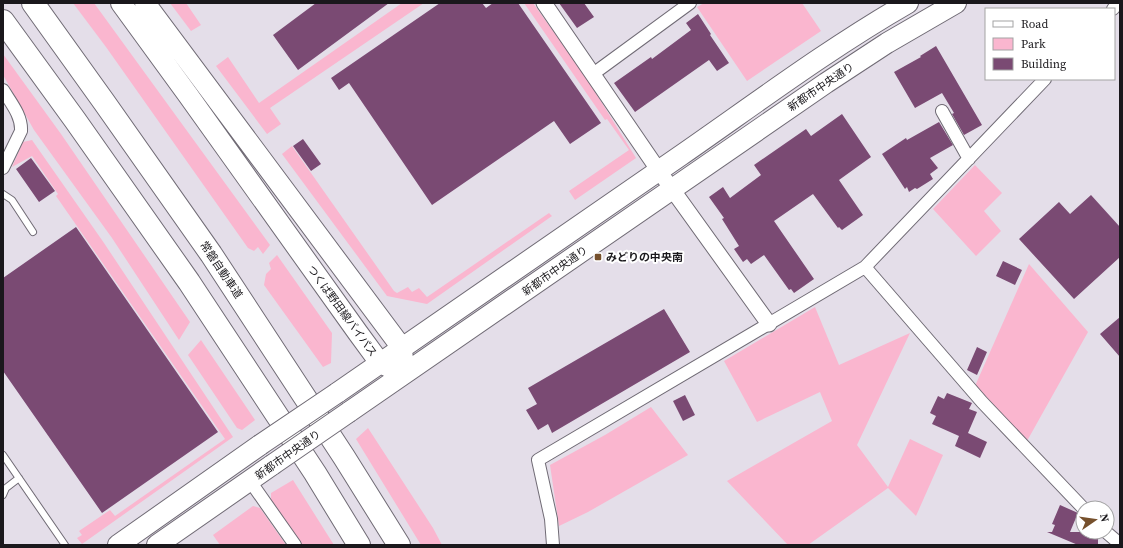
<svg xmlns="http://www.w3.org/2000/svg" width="1123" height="548" font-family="'Source Serif 4','Noto Sans JP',serif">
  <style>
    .green { fill: #fab6cf }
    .building { fill: #7a4a73 }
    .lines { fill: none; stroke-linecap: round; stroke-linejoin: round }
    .service-casing { stroke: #706b75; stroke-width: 8 }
    .minor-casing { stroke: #706b75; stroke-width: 14 }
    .tertiary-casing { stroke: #706b75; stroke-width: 17 }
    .primary-casing { stroke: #706b75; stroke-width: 22 }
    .motorway-casing { stroke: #706b75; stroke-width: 24 }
    .service { stroke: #fff; stroke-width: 6 }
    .minor { stroke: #fff; stroke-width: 12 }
    .tertiary { stroke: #fff; stroke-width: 15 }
    .primary { stroke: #fff; stroke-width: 20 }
    .motorway { stroke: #fff; stroke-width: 22 }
    .primary-bridge-casing { stroke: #706b75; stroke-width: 22; stroke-linecap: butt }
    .primary-bridge { stroke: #fff; stroke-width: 20 }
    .poi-dot { fill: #76502c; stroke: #fff; stroke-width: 1.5 }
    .labels { text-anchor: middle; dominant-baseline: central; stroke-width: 4; stroke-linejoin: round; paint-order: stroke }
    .street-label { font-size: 11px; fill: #1a181c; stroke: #fff }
    .poi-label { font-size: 11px; font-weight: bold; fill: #1a181c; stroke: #fff; text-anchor: start }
  </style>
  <rect width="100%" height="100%" fill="#e4dee9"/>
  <path class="green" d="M73,3h21l176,242 -7,9 -5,-7 -4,4 -6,-3 -142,-201z
    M170,3h16l15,22 -10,6z
    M402,3h22l-154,105 11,16 -14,10 -51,-68 12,-9 31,46z
    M524,3h9l51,71 52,84 -61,42 -6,-9 60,-41 -22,-31 -2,1z
    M704,3h98l19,28 -74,50 -50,-74z
    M3,54l58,80 129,188 -11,18 -67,-102 -78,-108 -31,-55z
    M32,140l72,103 129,194 -151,107 -5,-6 5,-3 -3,-4 31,-21 5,6 110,-77 -169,-243 2,-2 -26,-38 -20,11 11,-25z
    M292,146l102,145 3,2 11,-6 4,5 7,-4 8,9 122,-84 3,3 -125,88 -40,-8 -105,-142z
    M975,165l27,28 -18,18 17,20 -25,25 -43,-47z
    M277,255l55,78 -1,30 -8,4 -59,-82 2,-11 5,-5 -2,-6z
    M1029,264l59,68 -61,109 -52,-55z
    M815,307l24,58 71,-32 -53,112 31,42 22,-48 33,16 -27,61 -28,-28 -80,57h-20l-61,-64 105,-60 -12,-29 -63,30 -33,-61z
    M201,340l54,80 -13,10 -5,-2 -49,-73z
    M651,407l37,48 -100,57 -29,14 -9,-61 55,-30z
    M368,428l65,100 9,17h-21l-65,-106z
    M293,480l41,65h-32l-31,-44v-8z
    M253,506l7,2 26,37h-66l-7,-10z"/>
  <path class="building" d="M316,3h73l-91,67 -25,-35z
    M440,3h42l4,5 7,-5h25l83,120 -31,21 -16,-23 -122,84 -83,-122 -10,7 -8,-12z
    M559,3h25l10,14 -17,11z
    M698,14l13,20 -1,1 19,28 -12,8 -8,-11 -74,52 -21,-29 37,-26 1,2 39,-29 -5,-7z
    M936,46l46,79 -18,10 -12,-21 2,-1 -12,-20 -27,15 -21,-36 27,-15 -1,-1z
    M842,114l29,43 -32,23 24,35 -21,15 -3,-3 -1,1 -25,-34 -39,27 40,58 -20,14 -3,-4 -2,1 -25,-35 -13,9 -4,-5 -4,3 -9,-13 5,-3 -17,-27 2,-1 -15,-21 14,-10 7,11 31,-23 -7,-10 52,-36 5,7z
    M939,122l14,23 -23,13 8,10 -8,6 3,5 -16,10 -2,-1 -6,4 -2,-5 -2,2 -23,-35 24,-16 1,2z
    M303,139l18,25 -10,7 -18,-25z
    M31,158l24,33 -16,11 -23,-33z
    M1091,195l29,32v30l-46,42 -55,-60 40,-37 11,12z
    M76,227l142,205 -116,81 -99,-142v-93z
    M1003,261l19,9 -7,15 -19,-9z
    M664,309l26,43 -138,81 -4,-9 -10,6 -12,-20 11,-6 -9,-16z
    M1120,317v40l-20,-23z
    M977,347l10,5 -10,23 -10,-5z
    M947,393l25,10 -3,6 8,3 -9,21 19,9 -7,16 -25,-12 4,-10 -27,-12 4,-8 -6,-3 8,-17 6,3z
    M685,395l10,20 -12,6 -10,-20z
    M1060,505l18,8 -8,19h23l5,2v11h-20l-31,-13h5l3,-7 -3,-1z"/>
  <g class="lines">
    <g class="service-casing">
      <path id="service" d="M3,194l9,6 21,32
        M3,455l62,90
        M3,495l3,-7 13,-10"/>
    </g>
    <g class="minor-casing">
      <path id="minor" d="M1113,9l4,-5h3
        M593,74l97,-71
        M1045,79l-180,188 117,135 101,106
        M3,90c8,13 19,26 18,41l-18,37
        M942,111l27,48
        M250,481l45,64
        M1106,532l14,12
        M553,545l-2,-26 -13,-59 327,-193"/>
    </g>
    <g class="tertiary-casing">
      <path id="tertiary" d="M544,3l115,168 110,153"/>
    </g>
    <g class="primary-casing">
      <path id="primary" d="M121,3l67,92 170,238 22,30 13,6
        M145,3l257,345 1,13
        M337,393c114,-79 228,-158 343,-237 75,-52 148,-107 228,-153
        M349,412l477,-329 61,-40 69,-40
        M118,545l142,-100
        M157,545l115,-80"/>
    </g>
    <g class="motorway-casing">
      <path id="motorway" d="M33,3l71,99 107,152 133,203 55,88
        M3,21l72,99 114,162 126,191 44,72"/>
    </g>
    <use href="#service" class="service"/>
    <use href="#minor" class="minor"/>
    <use href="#tertiary" class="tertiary"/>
    <use href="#primary" class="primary"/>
    <use href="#motorway" class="motorway"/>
    <g class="primary-bridge-casing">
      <path id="primary-bridge" d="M260,445l77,-52
        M272,465l77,-53"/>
    </g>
    <use href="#primary-bridge" class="primary-bridge"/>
  </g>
  <rect class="poi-dot" x="594" y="253" width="8" height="8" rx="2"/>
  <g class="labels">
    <g class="street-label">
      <text transform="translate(821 87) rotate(-34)">新都市中央通り</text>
      <text transform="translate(221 270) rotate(56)">常磐自動車道</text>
      <text transform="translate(555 271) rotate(-35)">新都市中央通り</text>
      <text transform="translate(342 311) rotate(54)">つくば野田線バイパス</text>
      <text transform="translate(288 455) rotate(-35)">新都市中央通り</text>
    </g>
    <g class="poi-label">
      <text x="606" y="257">みどりの中央南</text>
    </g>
  </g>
  <rect width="1123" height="548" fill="none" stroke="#1a181c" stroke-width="8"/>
  <rect x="985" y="8" width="130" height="72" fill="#ffffff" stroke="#a3a3a4"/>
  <rect x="993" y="21" width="20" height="6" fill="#ffffff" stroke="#a3a3a4"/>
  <text x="1021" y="28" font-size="12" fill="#1a181c">Road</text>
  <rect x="993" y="38" width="20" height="12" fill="#fab6cf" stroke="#a3a3a4"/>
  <text x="1021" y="48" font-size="12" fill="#1a181c">Park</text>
  <rect x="993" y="58" width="20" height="12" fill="#7a4a73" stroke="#a3a3a4"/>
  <text x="1021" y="68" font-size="12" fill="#1a181c">Building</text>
  <g transform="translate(1095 520) rotate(77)"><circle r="19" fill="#ffffff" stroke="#a3a3a4"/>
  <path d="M0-3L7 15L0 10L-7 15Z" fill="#76502c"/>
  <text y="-6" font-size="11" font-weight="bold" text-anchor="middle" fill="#1a181c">N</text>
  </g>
</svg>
